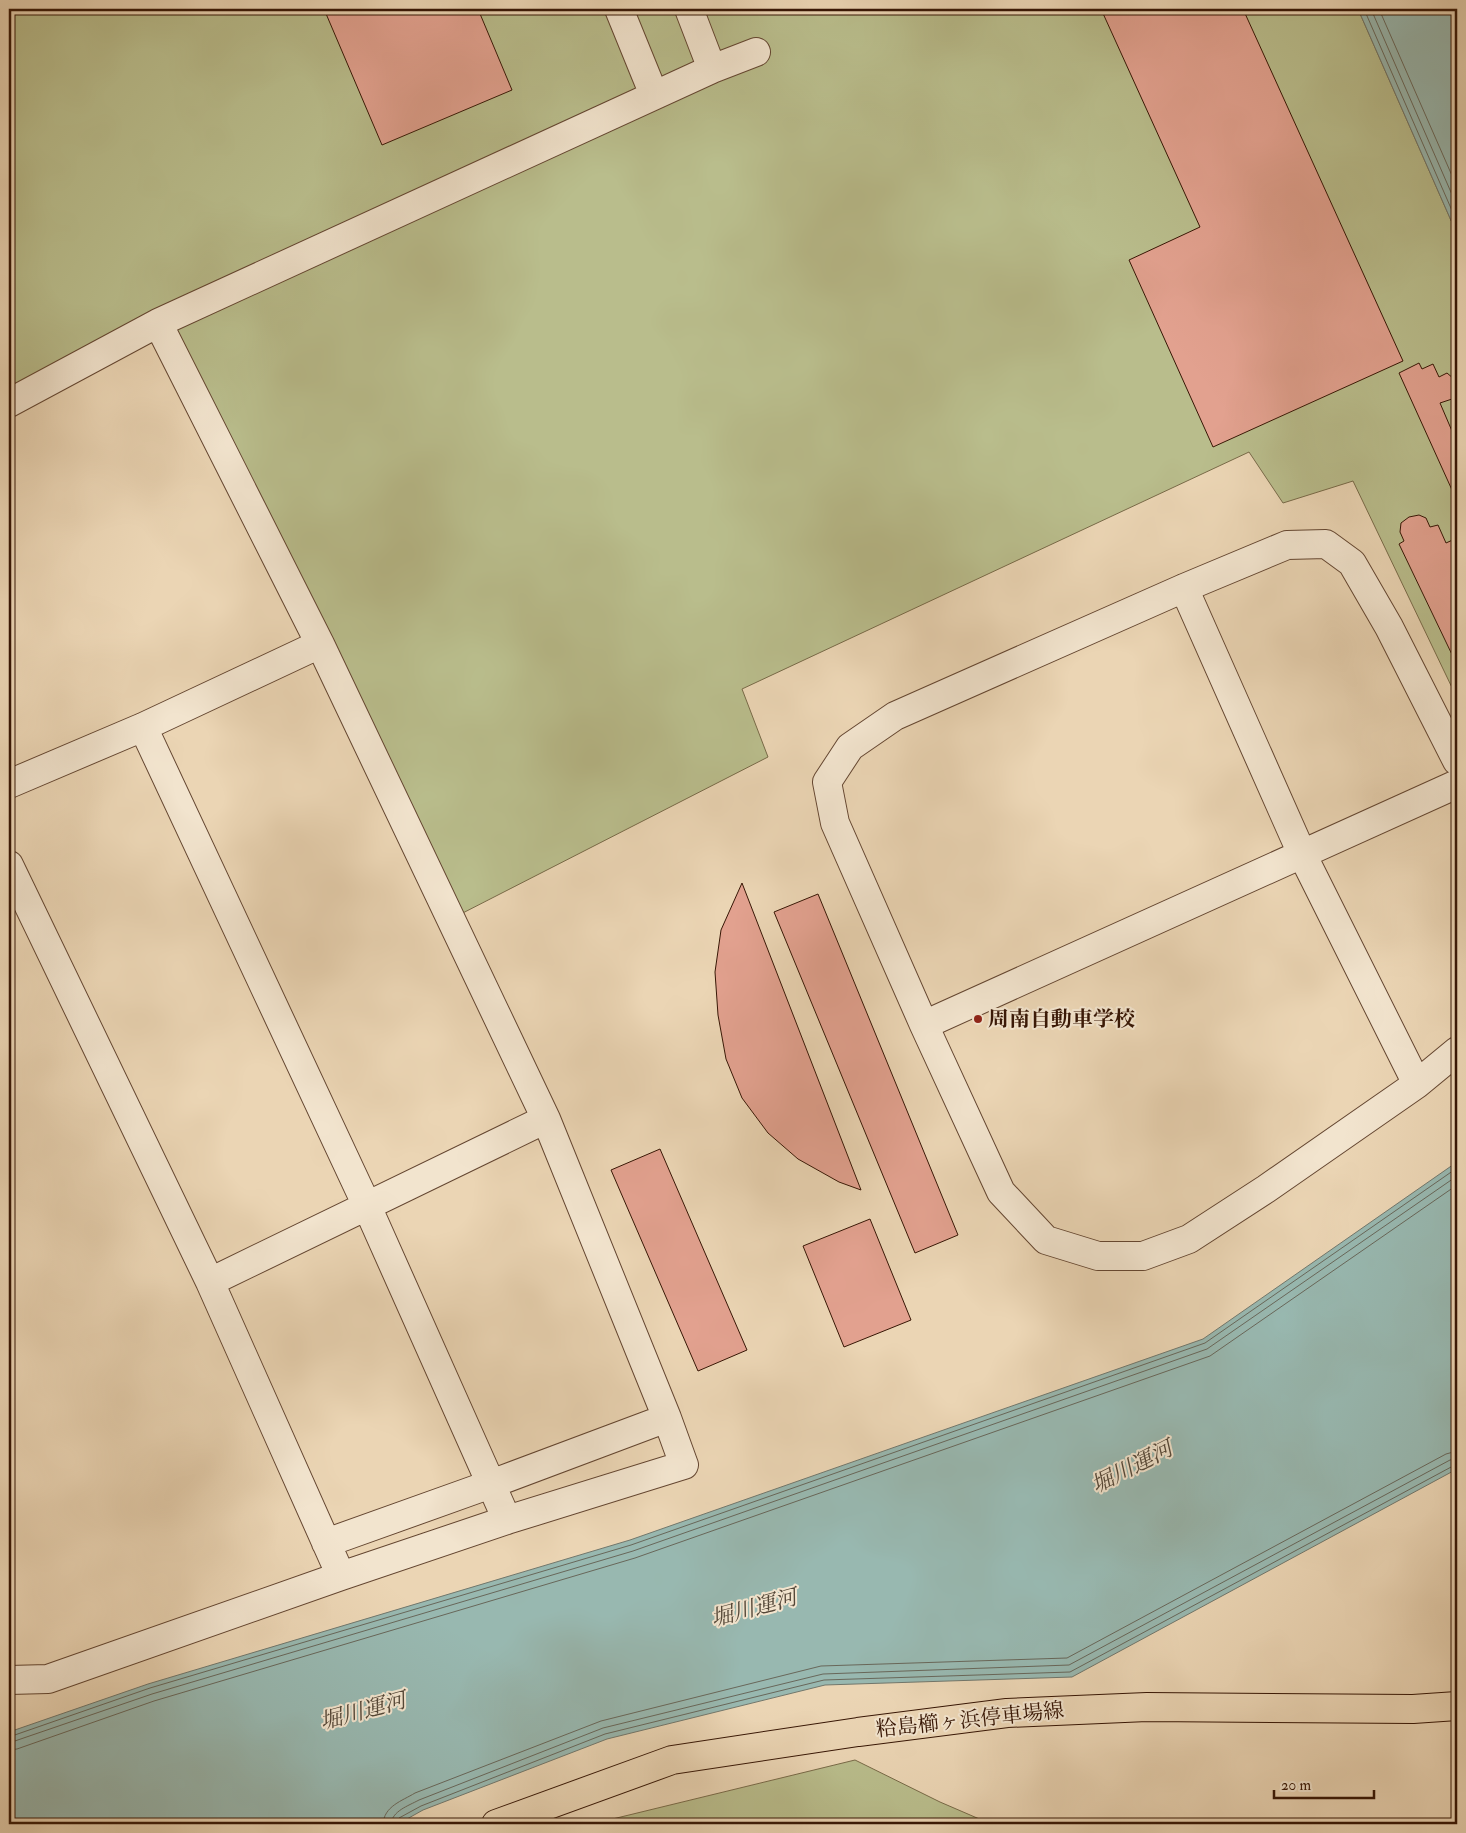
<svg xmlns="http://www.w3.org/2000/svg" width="1466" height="1833" font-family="'IM FELL Double Pica','Noto Serif JP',serif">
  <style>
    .green { fill: #b9bd8c; stroke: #786a48 }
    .water { fill: #98b8b0; stroke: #71776c }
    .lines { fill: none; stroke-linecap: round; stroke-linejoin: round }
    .shore { stroke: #68675a; stroke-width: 1 }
    .building { fill: #e2a18f; stroke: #371605 }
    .minor-casing { stroke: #644631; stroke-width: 30 }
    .major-casing { stroke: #371605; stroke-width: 30 }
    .minor { stroke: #f2e4ce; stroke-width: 28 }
    .major { stroke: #ebd5b4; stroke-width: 28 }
    .poi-dot { fill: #8f2418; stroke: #f2e4ce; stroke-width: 2 }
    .labels { text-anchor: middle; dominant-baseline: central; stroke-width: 4; stroke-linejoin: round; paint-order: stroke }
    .poi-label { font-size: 21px; font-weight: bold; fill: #371605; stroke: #f2e4ce; text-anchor: start }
    .street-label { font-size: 21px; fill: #371605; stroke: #f2e4ce }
    .water-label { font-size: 22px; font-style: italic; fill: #544738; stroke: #f2e4ce }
  </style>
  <rect width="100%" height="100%" fill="#ebd5b4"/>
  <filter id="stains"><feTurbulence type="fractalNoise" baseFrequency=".004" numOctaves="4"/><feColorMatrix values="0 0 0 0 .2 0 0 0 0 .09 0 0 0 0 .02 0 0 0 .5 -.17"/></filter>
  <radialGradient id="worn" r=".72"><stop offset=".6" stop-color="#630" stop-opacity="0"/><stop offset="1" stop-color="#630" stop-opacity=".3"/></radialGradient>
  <path class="green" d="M9,9h1349l99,225v464l-104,-217 -70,22 -34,-51 -507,237 26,68 -315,161 -294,-595 -150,80z
    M855,1760l85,42 51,22h-399z"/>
  <path class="water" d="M1358,9h99v225z
    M1457,1162v307l-385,208 -247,8 -218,54 -184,71 -25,14h-389v-92l139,-48 482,-144 573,-201z"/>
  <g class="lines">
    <path class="shore" d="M1364,9l93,213
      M1371,9l86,197
      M1379,9l78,178
      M9,1737l141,-49 481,-143 574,-202 252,-175
      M9,1743l143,-49 481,-143 574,-202 250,-173
      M9,1750l8,-1 137,-48 481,-143 575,-202 247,-171
      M383,1824c1,-18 19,-23 32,-31l186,-72 220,-55 246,-8 379,-204 11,-3
      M391,1824c1,-13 17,-18 28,-24l184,-72 220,-54 246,-9 381,-205 7,-1
      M397,1824l2,-6 22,-12 184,-72 219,-54 246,-8 383,-206 4,-1"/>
  </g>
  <path class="building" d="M324,9h154l34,81 -130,55z
    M1101,9h142l160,352 -190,86 -84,-187 71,-33z
    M1419,363l3,6 11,-5 6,13 8,-4 7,6 3,6v5l-5,9 -12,4 15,35 2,-1v64l-58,-128z
    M1419,515l7,3 4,9 8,-2 8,18 11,-5v127l-58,-121 5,-3 -4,-9 1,-9 8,-6z
    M742,883l119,307 -22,-8 -41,-23 -30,-26 -26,-35 -16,-39 -8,-44 -3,-43 6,-42z
    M818,894l140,341 -43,18 -141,-341z
    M660,1149l87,201 -49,21 -87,-201z
    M870,1219l41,101 -67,27 -41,-101z"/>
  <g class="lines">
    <g class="minor-casing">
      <path id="minor" d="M619,9l35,86
        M689,9l23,60
        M9,403l149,-80 554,-254 44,-17
        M1184,588l118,266 115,230
        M143,727l224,479 140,314
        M1457,761l-68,-134 -37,-64 -26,-19 -39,1 -103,43 -289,128 -45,31 -23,35 8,41 89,202 77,167 45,48 52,16h45l46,-17 77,-50 151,-105 40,-33
        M9,784l134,-57 177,-83
        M9,865l201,417 131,294
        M924,1025l533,-241
        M210,1282l336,-163
        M326,1543l165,-59 176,-66
        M9,1680l39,-1 293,-103 166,-56 177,-55 -17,-47 -121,-299 -226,-475 -162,-321"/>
    </g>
    <g class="major-casing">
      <path id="major" d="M496,1824l176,-64 186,-28 149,-19 140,-6 266,2 44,-3"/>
    </g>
    <use href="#minor" class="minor"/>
    <use href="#major" class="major"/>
  </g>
  <circle class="poi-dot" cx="978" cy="1019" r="5"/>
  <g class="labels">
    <g class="poi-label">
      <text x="988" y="1019">周南自動車学校</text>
    </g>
    <g class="street-label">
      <text transform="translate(970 1720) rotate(-6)">粭島櫛ヶ浜停車場線</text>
    </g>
    <g class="water-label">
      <text transform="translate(1132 1467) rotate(-27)">堀川運河</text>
      <text transform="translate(754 1608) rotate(-15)">堀川運河</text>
      <text transform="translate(363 1711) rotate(-15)">堀川運河</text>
    </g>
  </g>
  <rect width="1466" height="1833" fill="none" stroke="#ebd5b4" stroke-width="30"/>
  <rect x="10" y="10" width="1446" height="1813" fill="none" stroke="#371605" stroke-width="2.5"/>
  <rect x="15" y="15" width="1436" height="1803" fill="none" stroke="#371605"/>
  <path d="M1274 1790v8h100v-8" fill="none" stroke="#371605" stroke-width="2.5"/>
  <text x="1281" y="1790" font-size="15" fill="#371605" stroke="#f2e4ce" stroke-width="4" paint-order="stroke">20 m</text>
  <rect width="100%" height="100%" filter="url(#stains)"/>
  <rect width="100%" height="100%" fill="url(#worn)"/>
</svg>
